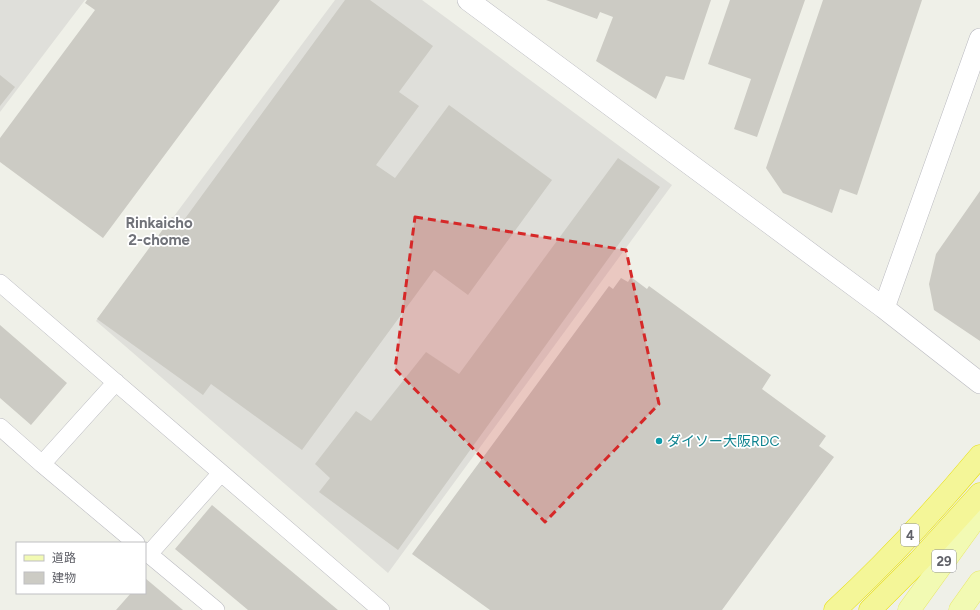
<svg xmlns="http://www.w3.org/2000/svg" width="980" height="610" font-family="Figtree,'Noto Sans JP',sans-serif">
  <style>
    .industrial { fill: #dfdfda }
    .building { fill: #cccbc4 }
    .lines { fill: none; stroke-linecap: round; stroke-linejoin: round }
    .minor-casing { stroke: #babac0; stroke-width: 18 }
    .tertiary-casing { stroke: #babac0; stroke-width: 22 }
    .primary-casing { stroke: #e9e868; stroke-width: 23 }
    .motorway-casing { stroke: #e8e00f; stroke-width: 23 }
    .minor { stroke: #fff; stroke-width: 17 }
    .tertiary { stroke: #fff; stroke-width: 21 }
    .primary { stroke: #f2fab3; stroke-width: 22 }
    .motorway { stroke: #f4f698; stroke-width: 22 }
    .marked { fill: #d62828; fill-opacity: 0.2; stroke: #d62828; stroke-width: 3; stroke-dasharray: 8 5; stroke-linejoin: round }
    .culture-dot { fill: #0f9aa8; stroke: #fff; stroke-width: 1.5 }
    .labels { text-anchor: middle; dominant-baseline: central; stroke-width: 3.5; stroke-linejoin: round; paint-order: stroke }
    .shield { fill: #fff; stroke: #8f9095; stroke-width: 1 }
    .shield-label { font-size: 13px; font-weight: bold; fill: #5f6067 }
    .culture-label { font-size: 14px; fill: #0d838f; stroke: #fff; text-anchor: start }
    .neighbourhood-label { font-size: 15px; font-weight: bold; fill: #707279; stroke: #fff }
  </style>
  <rect width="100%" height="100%" fill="#eff0e8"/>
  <path class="industrial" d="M0,0h85l-85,112z
    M335,0h87l250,185 -284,388 -292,-252z"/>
  <path class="building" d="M87,0h193l-177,238 -103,-76v-24l95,-128 -10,-7z
    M345,0h25l63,46 -34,46 20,14 -43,59 19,13 54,-73 103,75 -84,115 -34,-25 -132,180 -91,-66 -8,11 -106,-76 75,-102 9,7z
    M546,0h165l-27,80 -18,-4 -10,23 -60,-38 17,-44 -13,-5 -3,7z
    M730,0h75l-48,137 -23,-8 17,-50 -43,-15z
    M823,0h99l-65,195 -17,-6 -8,24 -49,-20 -17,-25z
    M0,75l15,12 -15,19z
    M618,158l42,29 -262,363 -79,-58 11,-14 -15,-14 41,-53 15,10 55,-69 33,22z
    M980,191v150l-46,-31 -5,-26 7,-30z
    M631,277l16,12 2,-3 122,89 -9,14 64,47 -7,10 15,11 -112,153h-232l-78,-56 197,-268 4,3 8,-11 7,4z
    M0,325l67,58 -36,42 -31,-27z
    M212,505l126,105h-90l-73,-61z
    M145,578l38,32h-67l15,-17h14z"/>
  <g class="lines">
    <g class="minor-casing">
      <path id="minor" d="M0,283l381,327
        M0,427l42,37 94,79
        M42,464l74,-82
        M145,551l71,59
        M149,554l72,-81"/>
    </g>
    <g class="tertiary-casing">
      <path id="tertiary" d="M468,0l416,308 96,75
        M884,308l96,-269"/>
    </g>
    <g class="primary-casing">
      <path id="primary" d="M909,610l71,-98
        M960,610l20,-28"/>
    </g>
    <g class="motorway-casing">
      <path id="motorway" d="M835,610c52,-48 100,-100 145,-154
        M870,610l49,-49 61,-67"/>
    </g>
    <use href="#minor" class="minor"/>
    <use href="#tertiary" class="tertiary"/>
    <use href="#primary" class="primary"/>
    <use href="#motorway" class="motorway"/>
  </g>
  <path class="marked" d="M415,217l211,33 33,154 -114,118 -150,-153z"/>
  <circle class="culture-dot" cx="659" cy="441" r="4"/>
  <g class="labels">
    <g class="shield">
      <rect x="901" y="524" width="18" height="22" rx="3"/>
      <rect x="932" y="550" width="24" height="22" rx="3"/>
    </g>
    <g class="shield-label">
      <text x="910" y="535">4</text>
      <text x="944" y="561">29</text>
    </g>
    <g class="culture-label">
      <text x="667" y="441">ダイソー大阪RDC</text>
    </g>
    <g class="neighbourhood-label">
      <text x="159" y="223">Rinkaicho<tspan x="159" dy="17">2-chome</tspan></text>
    </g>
  </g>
  <rect x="16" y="542" width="130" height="52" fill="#ffffff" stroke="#bfbfc2"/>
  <rect x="24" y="555" width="20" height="6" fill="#f2fab3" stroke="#bfbfc2"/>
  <text x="52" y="562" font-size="12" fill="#5f6067">道路</text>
  <rect x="24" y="572" width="20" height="12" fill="#cccbc4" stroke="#bfbfc2"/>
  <text x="52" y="582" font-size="12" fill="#5f6067">建物</text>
</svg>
